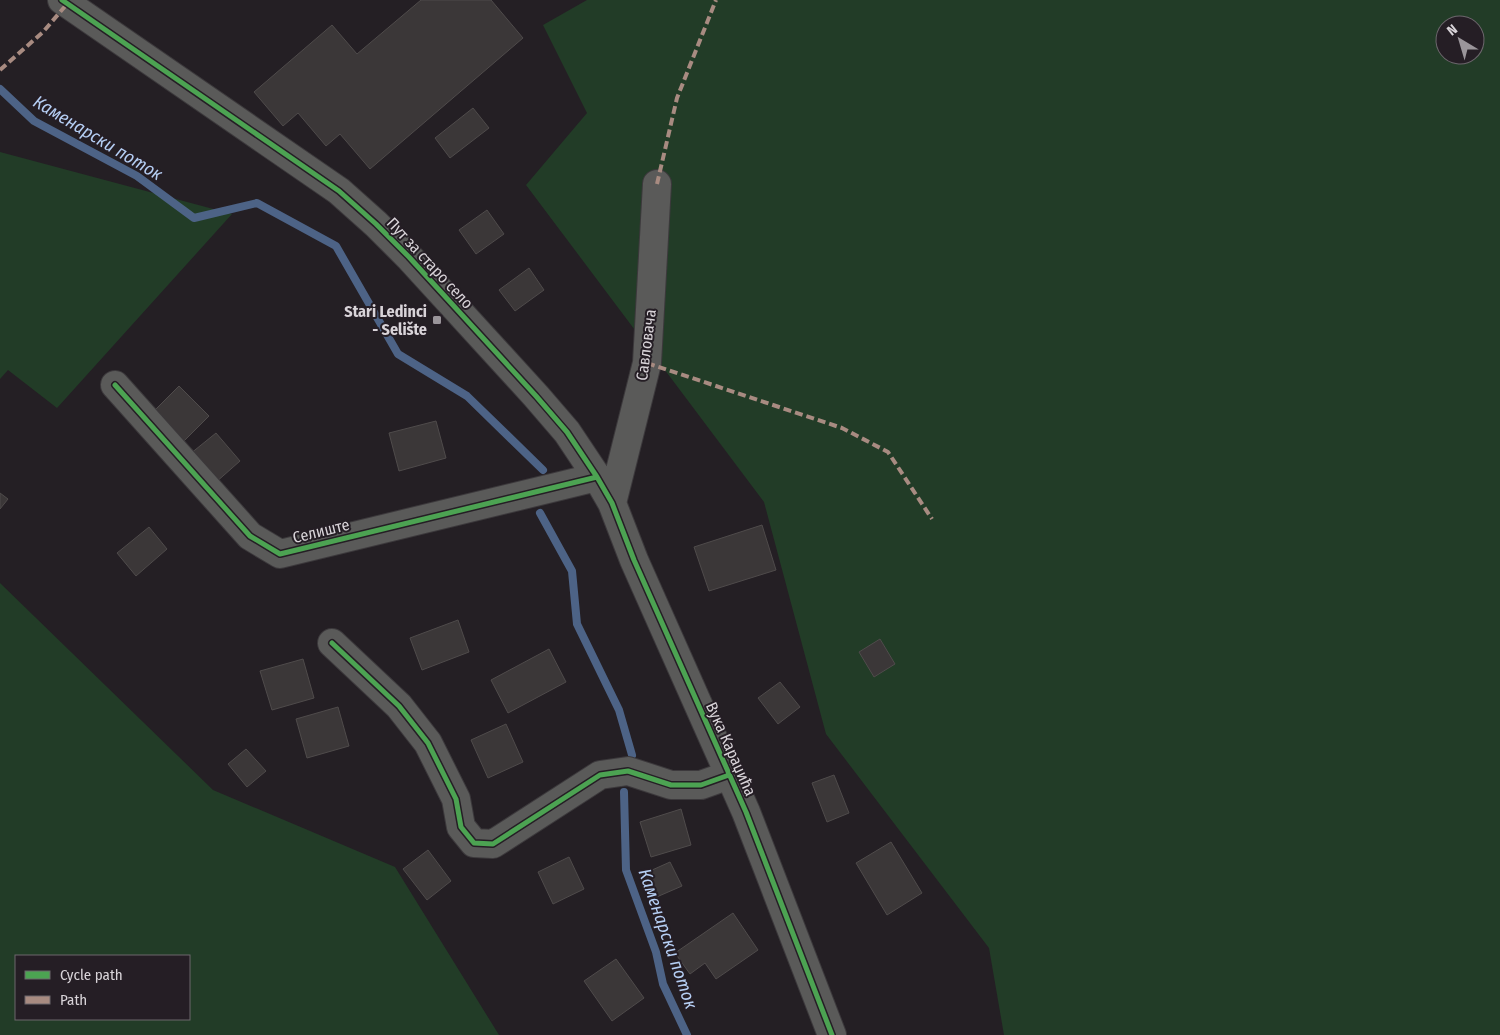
<svg xmlns="http://www.w3.org/2000/svg" width="1500" height="1035" font-family="'Fira Sans Condensed',sans-serif">
  <style>
    .green { fill: #223c27; fill-rule: evenodd }
    .lines { fill: none; stroke-linecap: round; stroke-linejoin: round }
    .stream { stroke: #4d6386; stroke-width: 8 }
    .building { fill: #3b3738; stroke: #4f4b4b }
    .minor-casing { stroke: #3c393c; stroke-width: 30 }
    .minor { stroke: #5a5a59; stroke-width: 28 }
    .quiet { stroke: #a88b81; stroke-width: 4; stroke-dasharray: 8 4; stroke-linecap: butt }
    .cycleway-casing { stroke: #251e25; stroke-width: 8 }
    .cycleway { stroke: #4ca352; stroke-width: 5 }
    .poi-dot { fill: #9a959a; stroke: #251e25; stroke-width: 2 }
    .labels { text-anchor: middle; dominant-baseline: central; stroke-width: 4; stroke-linejoin: round; paint-order: stroke }
    .street-label { font-size: 16px; fill: #d9d4d9; stroke: #251e25 }
    .poi-label { font-size: 16px; font-weight: bold; fill: #d9d4d9; stroke: #251e25; text-anchor: end }
    .water-label { font-size: 18px; font-style: italic; fill: #b5cef3; stroke: #251e25 }
  </style>
  <rect width="100%" height="100%" fill="#241f24"/>
  <path class="green" d="M587,0h913v1035h-496l-15,-87 -163,-214 -62,-232 -238,-317 61,-72 -44,-88zM1445,25h30v30h-30z
    M0,152l232,62 -175,194 -49,-38 -8,9z
    M0,583l213,207 182,77 104,168h-499zM16,956h173v63h-173z"/>
  <g class="lines">
    <path class="stream" d="M0,89l34,32 103,55 57,42 63,-15 79,43 62,108 69,42 76,74
      M540,513l32,58 5,53 42,86 13,45
      M624,792l2,78 30,82 7,32 24,51"/>
  </g>
  <path class="building" d="M421,0h70l32,38 -153,131 -30,-35 -14,12 -28,-33 -15,13 -29,-34 78,-67 25,29z
    M473,108l16,20 -39,30 -15,-20z
    M487,210l17,24 -28,20 -17,-24z
    M529,268l15,22 -29,21 -16,-21z
    M179,386l30,30 -27,27 -30,-30z
    M436,421l10,37 -47,13 -10,-38z
    M216,433l24,28 -25,22 -25,-29z
    M0,493l8,6 -8,10z
    M762,525l14,45 -67,21 -15,-44z
    M149,527l18,22 -31,27 -19,-23z
    M458,620l11,32 -47,18 -12,-32z
    M880,639l15,25 -21,13 -15,-25z
    M549,649l17,33 -58,31 -17,-33z
    M303,659l11,39 -42,12 -12,-39z
    M780,682l20,25 -22,17 -20,-26z
    M338,707l11,39 -42,12 -11,-39z
    M506,724l17,38 -35,16 -17,-38z
    M246,749l20,22 -19,16 -19,-23z
    M834,775l15,38 -22,9 -15,-39z
    M681,809l10,36 -40,12 -11,-35z
    M891,842l31,51 -35,22 -31,-52z
    M428,850l23,31 -24,19 -24,-31z
    M569,857l15,32 -31,15 -15,-32z
    M670,862l12,24 -30,13 -11,-24z
    M733,913l25,37 -42,29 -11,-16 -15,11 -15,-21z
    M616,959l28,39 -32,23 -28,-40z"/>
  <g class="lines">
    <g class="minor-casing">
      <path id="minor" d="M62,0l277,191 37,33 33,33 127,139 31,36 30,45 15,26 22,57 112,252 86,223
        M115,385l135,151 30,18 317,-77
        M612,503l35,-140 10,-179
        M332,643l67,63 29,37 28,56 5,28 13,16 19,1 107,-69 28,-4 43,14h30l28,-10"/>
    </g>
    <use href="#minor" class="minor"/>
    <path class="quiet" d="M0,70l43,-38 24,-28
      M657,184l20,-86 39,-98
      M647,363l195,65 46,24 44,67"/>
    <g class="cycleway-casing">
      <path id="cycleway" d="M62,0l277,191 37,33 33,33 127,139 31,36 30,45 15,26 22,57 112,252 86,223
        M115,385l135,151 30,18 317,-77
        M332,643l67,63 29,37 28,56 5,28 13,16 19,1 107,-69 28,-4 43,14h30l28,-10"/>
    </g>
    <use href="#cycleway" class="cycleway"/>
  </g>
  <rect class="poi-dot" x="432" y="315" width="10" height="10" rx="2.5"/>
  <g class="labels">
    <g class="street-label">
      <text transform="translate(430 263) rotate(47)">Пут за старо село</text>
      <text transform="translate(646 345) rotate(-83)">Савловача</text>
      <text transform="translate(321 531) rotate(-14)">Селиште</text>
      <text transform="translate(731 749) rotate(66)">Вука Караџића</text>
    </g>
    <g class="poi-label">
      <text x="427" y="311">Stari Ledinci<tspan x="427" dy="18">- Selište</tspan></text>
    </g>
    <g class="water-label">
      <text transform="translate(98 138) rotate(31)">Каменарски поток</text>
      <text transform="translate(668 939) rotate(71)">Каменарски поток</text>
    </g>
  </g>
  <rect x="15" y="955" width="175" height="65" fill="#251e25" stroke="#6d676d"/>
  <rect x="25" y="971" width="25" height="8" fill="#4ca352" stroke="#6d676d"/>
  <text x="60" y="980" font-size="15" fill="#d9d4d9">Cycle path</text>
  <rect x="25" y="996" width="25" height="8" fill="#a88b81" stroke="#6d676d"/>
  <text x="60" y="1005" font-size="15" fill="#d9d4d9">Path</text>
  <g transform="translate(1460 40) rotate(322)"><circle r="24" fill="#251e25" stroke="#6d676d"/>
  <path d="M0-4L9 19L0 12L-9 19Z" fill="#9a959a"/>
  <text y="-8" font-size="14" font-weight="bold" text-anchor="middle" fill="#d9d4d9">N</text>
  </g>
</svg>
